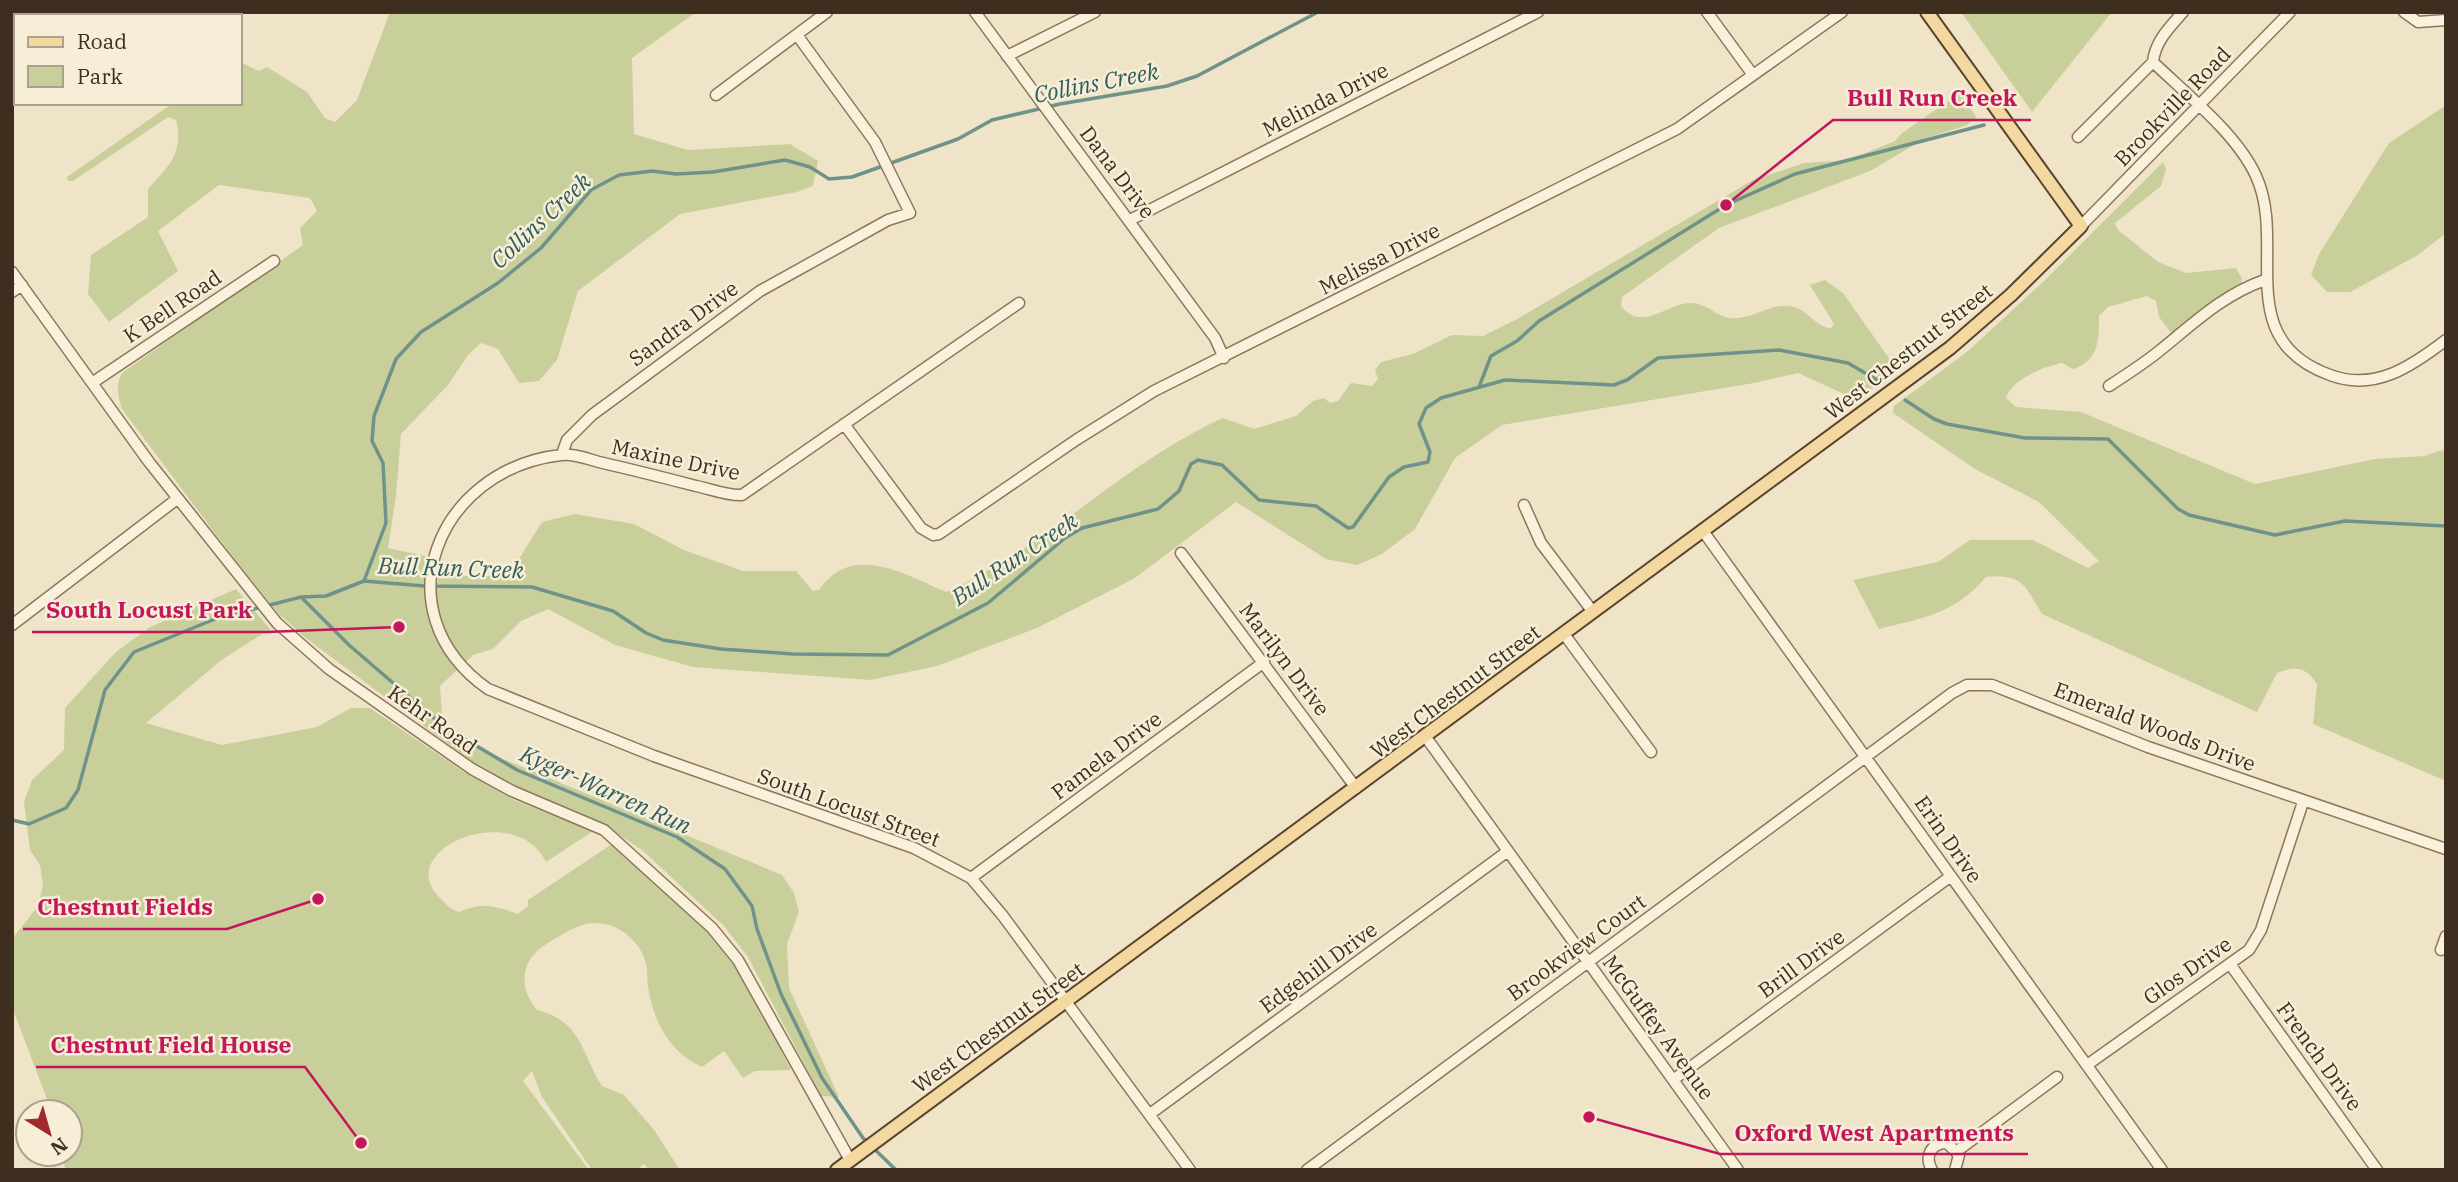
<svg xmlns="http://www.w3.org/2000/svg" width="2458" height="1182" font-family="'IBM Plex Serif',serif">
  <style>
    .green { fill: #c9cf9b }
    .water { fill: #a9c4bc; stroke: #6f938a; stroke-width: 2 }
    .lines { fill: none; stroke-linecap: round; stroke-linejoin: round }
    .stream { stroke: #6f938a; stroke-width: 3.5 }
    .minor-casing { stroke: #8d765c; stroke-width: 13 }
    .major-casing { stroke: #5b4430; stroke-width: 16 }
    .minor { stroke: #faf1dc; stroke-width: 10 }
    .major { stroke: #f3d9a0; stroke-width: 12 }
    .labels { text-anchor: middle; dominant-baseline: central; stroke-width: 5; stroke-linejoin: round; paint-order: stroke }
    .street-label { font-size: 21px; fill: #3d2e20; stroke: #f7eed8 }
    .water-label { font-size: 23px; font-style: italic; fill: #2f5d5a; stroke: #f7eed8 }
    .leader { fill: none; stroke: #c2185b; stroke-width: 2.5 }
    .callout-dot { fill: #c2185b; stroke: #f7eed8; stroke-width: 2.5 }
    .callout-label { font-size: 23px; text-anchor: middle; font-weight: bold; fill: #c2185b; stroke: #f7eed8; stroke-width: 5; stroke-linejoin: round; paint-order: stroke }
  </style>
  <rect width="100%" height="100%" fill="#f0e4c8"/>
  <path class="green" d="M390,12h306l-64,46 2,76 54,16 102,-6 28,17 -5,25 -16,6 -117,22 -102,77 -21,69 -18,21 -20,2 -21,-34 -17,-6 -13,12 -20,30 -47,49 -5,62 -8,52 38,8 -1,26h13v-6h67l14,-17 23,-37 33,-8 59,10 50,26 59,21h53l17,20 6,-1c33,-48 85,-16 127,2 100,-44 177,-129 277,-174l31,11 42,-13 17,-15 11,-3 6,5 8,-2 13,-18 21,3 6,-7 -3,-9 6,-8 32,-8 39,-19 31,1 36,-18 234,-138 51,-17 44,-3 47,-19 7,-8 58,-40 17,25 -12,8 -39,12 -56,33 -151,57 -97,69 -1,9c22,27 45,-3 70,-3 14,0 22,10 34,14 24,7 46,-17 69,-10 14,3 21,20 37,21l3,-4 -24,-39 15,-5 18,13 55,78 -43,28 -57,-26 -44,10 -252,42 -47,33 -40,71 -33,25 -25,11 -31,-6 -90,-57 -101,76 -98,50 -100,38 -67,14 -177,-13 -78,-22 -67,-36 -27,12 -28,28 -20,6 -33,31 3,40 41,25 298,124 12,18 5,19 -12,32 2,44 50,109 -18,-1 -73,-139 -24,-31 -82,-76 -46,-30 -77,-31 -40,-22 -172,-128 -28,-25 -38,-46 -119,-159c-4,-13 -7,-23 0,-36l181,-128 -3,-17 17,-17 -7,-13 -91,-13 -61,46 20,40 -69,51 -21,-28 3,-39 57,-38v-28c21,-23 36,-36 28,-69l-8,-3 -95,64h-5l-1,-4 106,-74h67v-41l19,9 8,-4 40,25 18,26 10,4 22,-22z
    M1961,12h151l-80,100z
    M2446,105v128l-28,22 -68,37h-23l-16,-17 8,-21 70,-111z
    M2163,162l3,7 -5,17 -46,37 3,7 40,32 28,11 50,-5 6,11 -3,18 -52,37h-15l-13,-17 -3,-16 -9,-5 -39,11 -9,9c0,24 0,45 -26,53l-11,-6c-19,4 -50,16 -56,35l10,9 65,5 174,72 120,-25 49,-3 22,-7v332l-133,-57 4,-40c-12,-18 -21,-18 -40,-11l-20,39 -215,-98c-18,-29 -18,-40 -56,-37 -33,38 -61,40 -107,52l-26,-49 85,-18 32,-22h63l55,28 11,-7 -60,-59 -64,-33 -82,-56 1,-7 74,-55 77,-71z
    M236,589l34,40 -47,30 -77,64 76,22 95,-18 34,-19h19l94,64 50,28 79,31 -47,31c-30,-63 -152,-14 -108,34 7,7 11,13 21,16 23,-10 36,-6 59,2l10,-8v-6l84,-56c37,34 78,65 110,104 29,36 48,81 69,122l-36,1 -12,7 -19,-27 -22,16c-32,-14 -49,-46 -54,-80 -1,-9 0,-19 -3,-27 -8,-24 -34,-41 -59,-36 -11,2 -28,13 -38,19 -27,16 -31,43 -11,67 45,11 44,43 65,76l22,9 30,35 26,40h-31l-5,-6 -7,6h-45l-50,-73 -10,-26 -9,10 66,89h-524l-2,-16h7v-42h-18l-40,-105v-68l26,-33 5,-21 -3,-20 -10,-15 -6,-48 8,-22 32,-30 1,-42 51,-56 34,-25z"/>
  <path class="water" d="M65,12h133l-2,4h-131z"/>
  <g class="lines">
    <path class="stream" d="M1479,387l12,-31 26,-15 22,-20 187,-116 69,-31 189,-49
      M1905,400l29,19 13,5 78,14 83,1 70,70 11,6 86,20 70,-14 101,5
      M364,581l60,5 108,1 81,24 33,22 17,7 58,9 72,5 95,1 100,-52 77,-65 17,-10 76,-19 21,-18 12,-27 7,-4 24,5 37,35 57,6 32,22 5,-1 36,-50 15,-10 24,-5 2,-10 -11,-28 7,-16 15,-10 64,-18 109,5 13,-5 31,-22 121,-8 69,13 29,17
      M302,598l47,47 94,81 74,44 160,67 48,32 27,37 5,23 24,65 41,84 41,60 33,32
      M12,820l17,4 37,-16 12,-18 27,-100 29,-38 81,-33 86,-22 25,-1 38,-15 22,-58 -3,-60 -11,-22 2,-25 22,-57 25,-27 77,-49 43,-35 50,-58 28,-15 33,-4 24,3 37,-2 72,-12 25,7 19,12 23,-2 106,-38 34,-19 68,-16 107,-18 30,-10 121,-64"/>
    <g class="minor-casing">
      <path id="minor" d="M975,12l240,326 9,20
        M1707,12l46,63
        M2404,12l14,10 28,-2
        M1007,56l88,-44
        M2153,62c33,32 84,72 103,114 32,69 -26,163 74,199 45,17 82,-9 116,-35
        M716,95l111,-83
        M2078,137l75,-75c2,-21 17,-35 30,-50
        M1130,220l408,-208
        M2081,226l209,-214
        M12,272l137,190 128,161 52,46 143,100 40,22 92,39 108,98 26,32 112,200
        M12,292l10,-7
        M1019,303l-277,192c-15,1 -31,-6 -46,-9 -31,-8 -62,-16 -93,-23 -13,-3 -29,-10 -42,-8 -124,14 -182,157 -73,234l166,67 260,92 57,30 32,38 187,254
        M92,383l182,-122
        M2109,386c17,-11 34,-22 49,-34 35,-28 64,-57 107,-72
        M844,424l77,104 12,7 6,-1 137,-94 78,-49 523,-262 165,-117
        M562,454l5,-14 25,-25 168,-124 128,-71 22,-7 -35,-71 -78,-107
        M1524,505l17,38 52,69
        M1703,531l459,639
        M1181,553l175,235
        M12,625l165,-126
        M1564,634l87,118
        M1425,736l313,434
        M971,878l293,-216
        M2441,950l5,-14
        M2230,964l147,206
        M2087,1065l162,-115 12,-20 42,-128
        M1673,1080l278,-204
        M1150,1114l358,-263
        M1957,1151l100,-74
        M1307,1170l645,-477 15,-8h25l156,62 298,102
        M1932,1170c-8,-14 -1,-27 15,-27l12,12 -4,15"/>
    </g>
    <g class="major-casing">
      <path id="major" d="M837,1170l1113,-822 61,-53 70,-69 -154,-214"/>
    </g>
    <use href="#minor" class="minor"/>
    <use href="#major" class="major"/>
  </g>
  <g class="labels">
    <g class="street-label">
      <text transform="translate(1325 99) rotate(-27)">Melinda Drive</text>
      <text transform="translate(2172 106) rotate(-46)">Brookville Road</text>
      <text transform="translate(1118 172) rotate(53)">Dana Drive</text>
      <text transform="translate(1379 258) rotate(-27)">Melissa Drive</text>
      <text transform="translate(172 306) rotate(-34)">K Bell Road</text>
      <text transform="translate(683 323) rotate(-36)">Sandra Drive</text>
      <text transform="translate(1908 351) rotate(-38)">West Chestnut Street</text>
      <text transform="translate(676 459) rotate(12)">Maxine Drive</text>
      <text transform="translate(1285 659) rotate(53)">Marilyn Drive</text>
      <text transform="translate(1455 691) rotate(-37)">West Chestnut Street</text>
      <text transform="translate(433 719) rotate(35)">Kehr Road</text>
      <text transform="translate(2155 726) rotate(21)">Emerald Woods Drive</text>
      <text transform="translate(1106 755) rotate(-37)">Pamela Drive</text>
      <text transform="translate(849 807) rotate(20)">South Locust Street</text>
      <text transform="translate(1949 839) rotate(55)">Erin Drive</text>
      <text transform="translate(1576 947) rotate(-36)">Brookview Court</text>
      <text transform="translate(1801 963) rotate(-36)">Brill Drive</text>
      <text transform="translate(1318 967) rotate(-36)">Edgehill Drive</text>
      <text transform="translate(2187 970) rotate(-35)">Glos Drive</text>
      <text transform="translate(998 1027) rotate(-36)">West Chestnut Street</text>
      <text transform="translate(1659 1027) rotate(54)">McGuffey Avenue</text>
      <text transform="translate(2320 1056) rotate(54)">French Drive</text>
    </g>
    <g class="water-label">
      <text transform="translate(1096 82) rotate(-11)">Collins Creek</text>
      <text transform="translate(540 220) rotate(-43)">Collins Creek</text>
      <text transform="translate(1014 558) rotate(-34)">Bull Run Creek</text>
      <text transform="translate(451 567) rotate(2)">Bull Run Creek</text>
      <text transform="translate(606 789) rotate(24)">Kyger-Warren Run</text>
    </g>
  </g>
  <path class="leader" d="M1726 205L1833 120H2031M399 627L266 632H32M318 899L227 929H23M361 1143L305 1067H36M1589 1117L1720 1154H2028"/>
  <g class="callout-dot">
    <circle cx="1726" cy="205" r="7"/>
    <circle cx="399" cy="627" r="7"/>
    <circle cx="318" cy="899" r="7"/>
    <circle cx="361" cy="1143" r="7"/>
    <circle cx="1589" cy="1117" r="7"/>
  </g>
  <g class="callout-label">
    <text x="1932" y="106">Bull Run Creek</text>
    <text x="149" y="618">South Locust Park</text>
    <text x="125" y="915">Chestnut Fields</text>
    <text x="171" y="1053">Chestnut Field House</text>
    <text x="1874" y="1141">Oxford West Apartments</text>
  </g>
  <rect width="2458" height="1182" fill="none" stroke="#3d2e20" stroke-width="28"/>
  <rect x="14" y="14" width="228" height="91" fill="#f7eed8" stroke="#ada18e" stroke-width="2"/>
  <rect x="28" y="37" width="35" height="10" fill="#f3d9a0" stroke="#ada18e" stroke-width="2"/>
  <text x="77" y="49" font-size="21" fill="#3d2e20">Road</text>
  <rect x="28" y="66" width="35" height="21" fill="#c9cf9b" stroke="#ada18e" stroke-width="2"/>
  <text x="77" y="84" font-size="21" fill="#3d2e20">Park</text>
  <g transform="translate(49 1133) rotate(143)"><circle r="33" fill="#f7eed8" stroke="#ada18e" stroke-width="2"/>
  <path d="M0-5L12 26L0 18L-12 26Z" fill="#9e2a2b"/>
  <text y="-10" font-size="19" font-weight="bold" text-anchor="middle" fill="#3d2e20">N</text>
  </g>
</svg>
